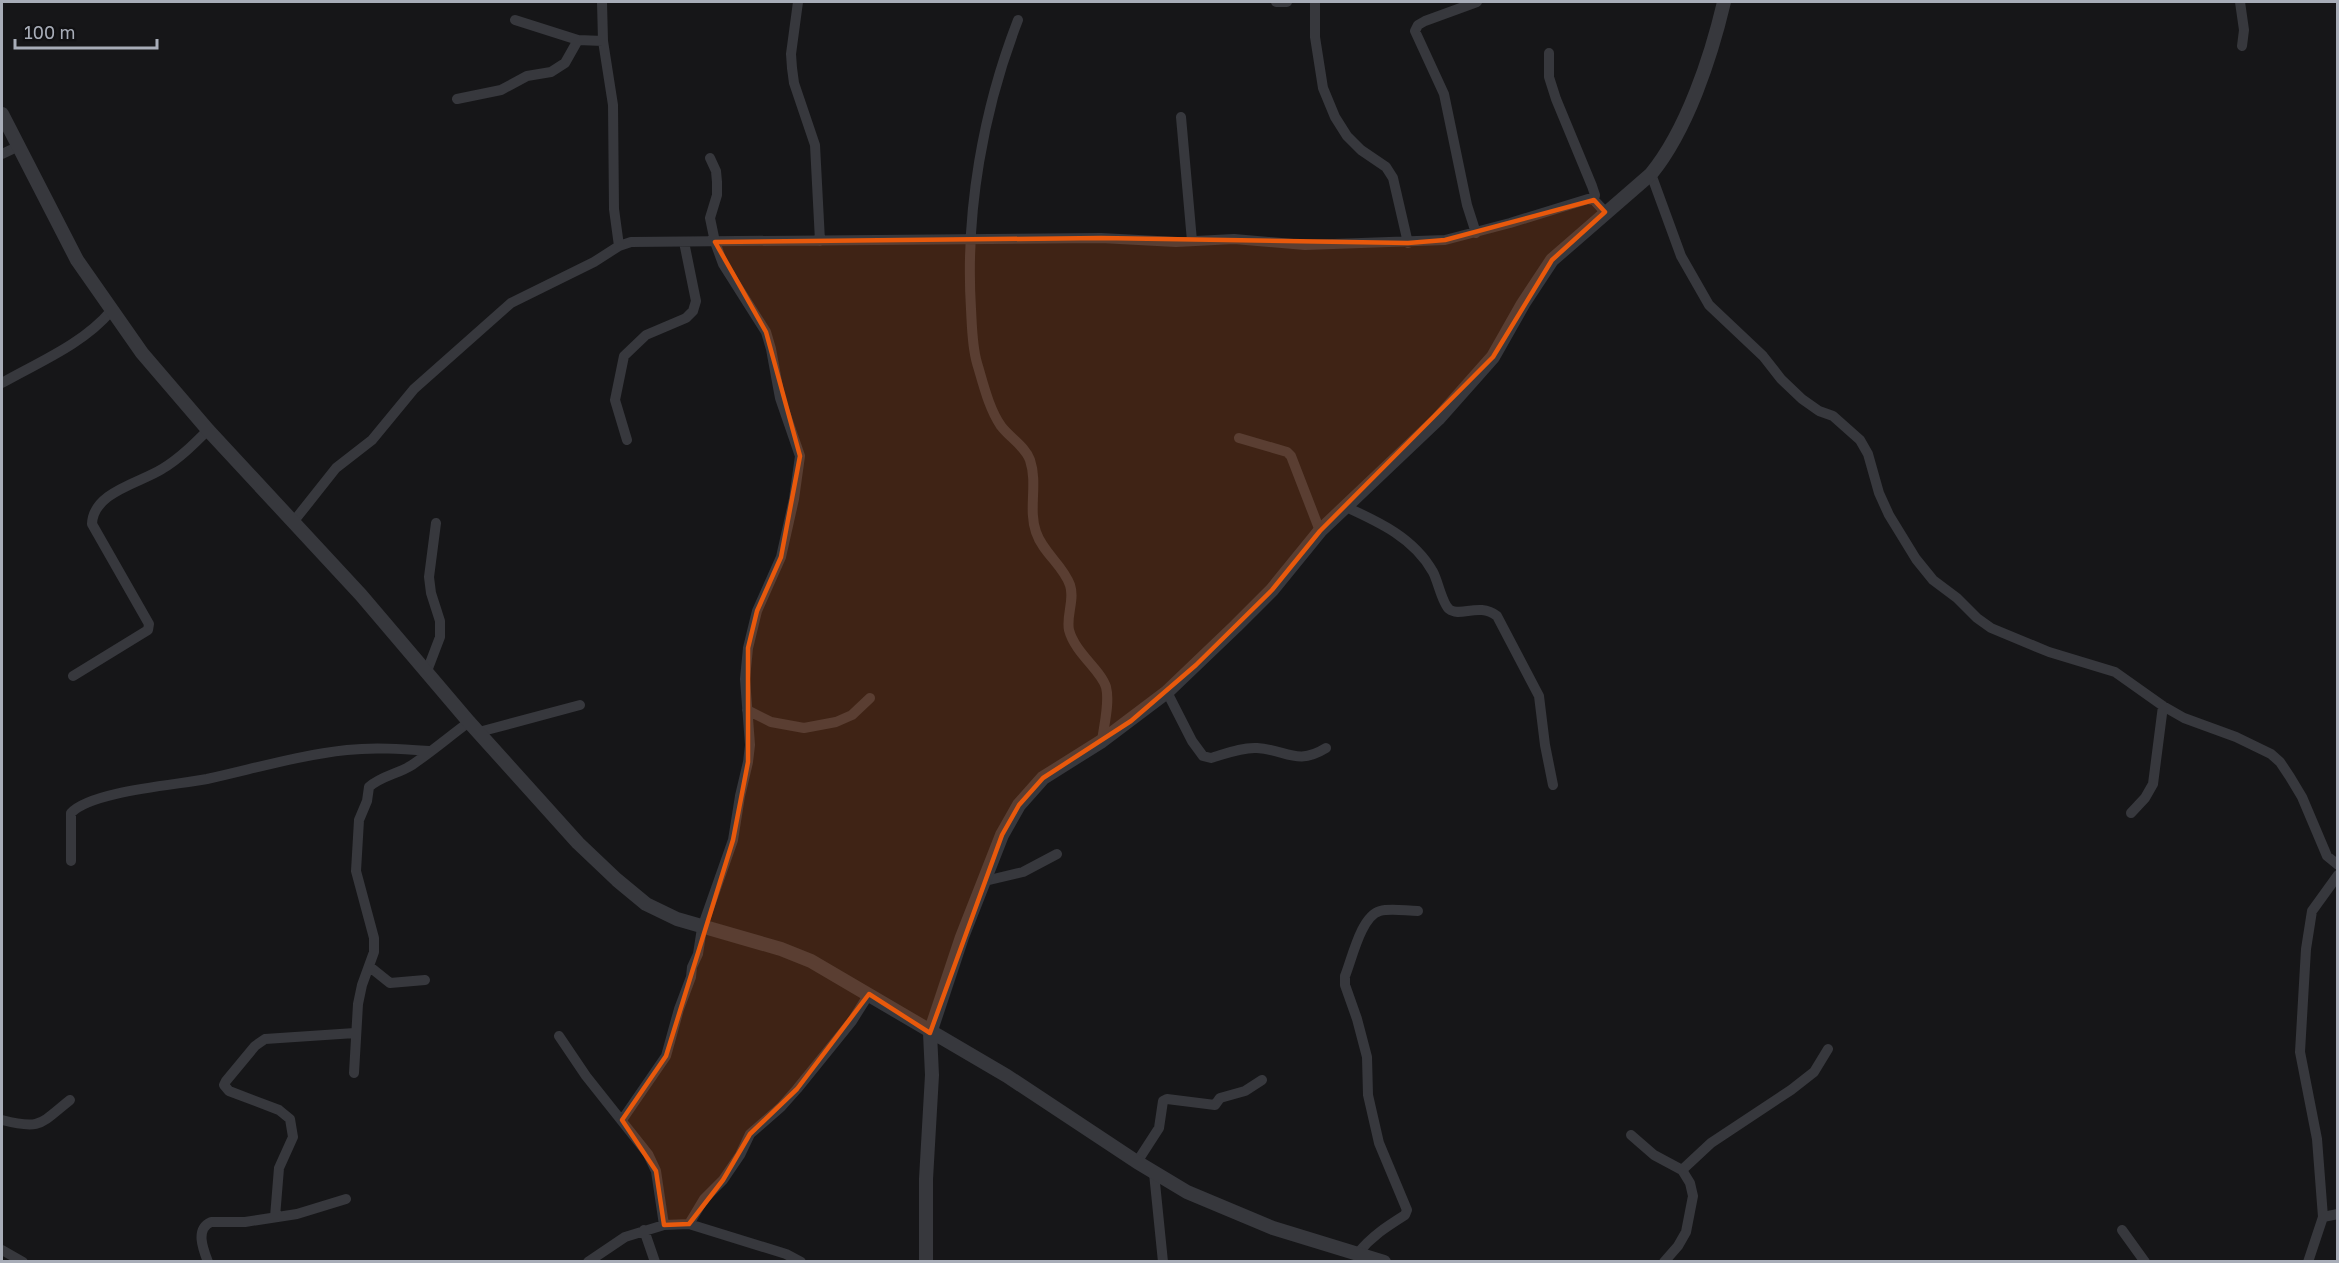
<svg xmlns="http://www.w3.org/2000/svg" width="2339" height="1263" font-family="'Golos Text',sans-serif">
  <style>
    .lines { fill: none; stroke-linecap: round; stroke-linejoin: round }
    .minor { stroke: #37383d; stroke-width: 10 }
    .tertiary { stroke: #37383d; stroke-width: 14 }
    .marked { fill: #e8590c; fill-opacity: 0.2; stroke: #e8590c; stroke-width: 4.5; stroke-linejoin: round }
  </style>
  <rect width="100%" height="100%" fill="#161618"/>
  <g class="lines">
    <path class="minor" d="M602,2l1,39 10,64 1,104 5,37
      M798,2l-7,52 1,14 2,15 21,62 5,96
      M1276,2h11
      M1315,2v35l8,51 12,29 12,19 14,14 25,17 7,11 15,65
      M2240,2l4,28 -2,16
      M515,20l63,20 25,1
      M1018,20c-35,90 -53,192 -47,289 1,17 1,37 6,54 6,20 12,46 24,63 9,12 24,20 29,34 8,24 -2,49 6,72 7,21 27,33 34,53 5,15 -4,30 -1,45 6,23 32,40 37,57 4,15 -2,38 -4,54
      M1549,53v24l7,22 36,87 3,9 -1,5
      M457,99l44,-9 26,-14 24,-4 14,-9 13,-23
      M1181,117l11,124
      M2,154l17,-8
      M1651,174l30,82 28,49 54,51 18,23 21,20 17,12 14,5 27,24 8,14 11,39 10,22 27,44 17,21 24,18 20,20 14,10 58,24 66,20 48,34 21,12 52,19 35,17 9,8 10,15 12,20 25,59 11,9
      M1476,233l-9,-28 -23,-111 -29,-63 3,-6 7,-4 52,-19
      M2,383c37,-21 81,-39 109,-72
      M1239,438l48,14 4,4 29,75
      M627,440l-12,-40 9,-44 22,-21 40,-17 7,-7 3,-10 -12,-59
      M1346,507c33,15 68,31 87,65 5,9 9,31 16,37 11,9 30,-7 48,7l42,80 6,49 8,40
      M294,521l42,-53 36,-28 42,-51 97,-86 83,-41 25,-16 12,-4 470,-4 75,4 58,-3 71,6 140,-5 65,-17 78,-24 6,1 11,12
      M427,671l13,-34v-16l-9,-28 -2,-16 7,-54
      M73,676l75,-46 1,-6 -57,-100c1,-32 48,-41 70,-55 17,-10 32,-25 46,-39
      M1167,692l25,49 11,15 8,2c14,-4 31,-11 46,-10 30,2 40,18 69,0
      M747,710l24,12 33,6 32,-6 16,-7 18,-17
      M479,732l101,-27
      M2131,813l14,-15 8,-14 10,-78
      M71,861v-48c20,-22 105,-28 136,-34 46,-10 92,-24 140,-29 27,-3 55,-1 82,1
      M985,881l38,-9 34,-18
      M370,967l20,16 35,-3
      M559,1036l27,40 62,78 8,17 8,54
      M354,1073l4,-69 4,-19 12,-33v-14l-18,-67 3,-51 8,-19 2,-14c12,-11 29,-13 43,-22 19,-13 38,-29 57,-43
      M2,1120c39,10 38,4 68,-20
      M622,1120l44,-64 13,-47 12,-32 1,-10 6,-13 4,-26 31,-88 7,-44 8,-34 2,-17 -5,-66 3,-31 9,-37 24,-54 13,-58 6,-43 -20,-58 -9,-49 -5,-17 -43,-68 -8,-22 -5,-24 7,-23v-13l-1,-11 -6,-13
      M1631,1135l23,20 28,15 8,13 3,13 -7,36 -8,14 -14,16
      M1137,1162l22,-34 4,-27 4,-2 48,6 5,-7 25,-7 17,-11
      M1682,1170l29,-27 80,-53 23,-18 14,-23
      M1154,1173l9,89
      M275,1217l4,-49 14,-31 -3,-18 -11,-9 -50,-19 -5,-6 2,-4 29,-35 10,-7 90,-6
      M2323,1217l15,-3
      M689,1224l15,-25 19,-19 17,-25 10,-21 31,-27 16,-18 55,-68 17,-27
      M644,1230l11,32
      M2122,1230l23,32
      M2,1250l21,12
      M208,1262c-5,-13 -13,-33 3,-40h34l52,-8 49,-15
      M588,1262l37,-25 39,-12 25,-1 97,30 15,8
      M1359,1262l-1,-9c14,-17 28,-26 47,-38l2,-5 -28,-67 -11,-48 -1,-38 -10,-38 -12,-34v-9c7,-17 16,-60 35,-65 11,-3 26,0 38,0
      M2308,1262l15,-45 -6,-78 -17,-87 6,-103 6,-38 26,-36"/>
    <path class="tertiary" d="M2,114l75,146 65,93 66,77 153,165 108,127 109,121 39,37 29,24 31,15 104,30 30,12 196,115 130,86 50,30 86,36 111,34
      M926,1262v-83l6,-104 -2,-42 32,-96 40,-102 17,-30 24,-27 59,-37 65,-49 69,-66 36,-36 48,-59 118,-112 55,-62 30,-53 29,-44 99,-86c36,-44 60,-117 73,-172"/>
  </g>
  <path class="marked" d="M1594,200l11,12 -53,48 -59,97 -173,174 -48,59 -76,75 -65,56 -88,57 -24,27 -17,30 -72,198 -61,-39 -72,95 -47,45 -27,46 -34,44 -25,1 -8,-54 -34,-51 44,-64 67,-216 15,-78v-114l9,-37 24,-54 19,-101 -34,-124 -51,-90 386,-4 307,5 37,-3z"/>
  <rect width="2339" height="1263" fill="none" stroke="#a8adb8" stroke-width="6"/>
  <path d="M15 39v9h142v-9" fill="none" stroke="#a8adb8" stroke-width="3"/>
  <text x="24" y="39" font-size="18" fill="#a8adb8" stroke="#111113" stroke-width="4.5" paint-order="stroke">100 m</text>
</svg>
